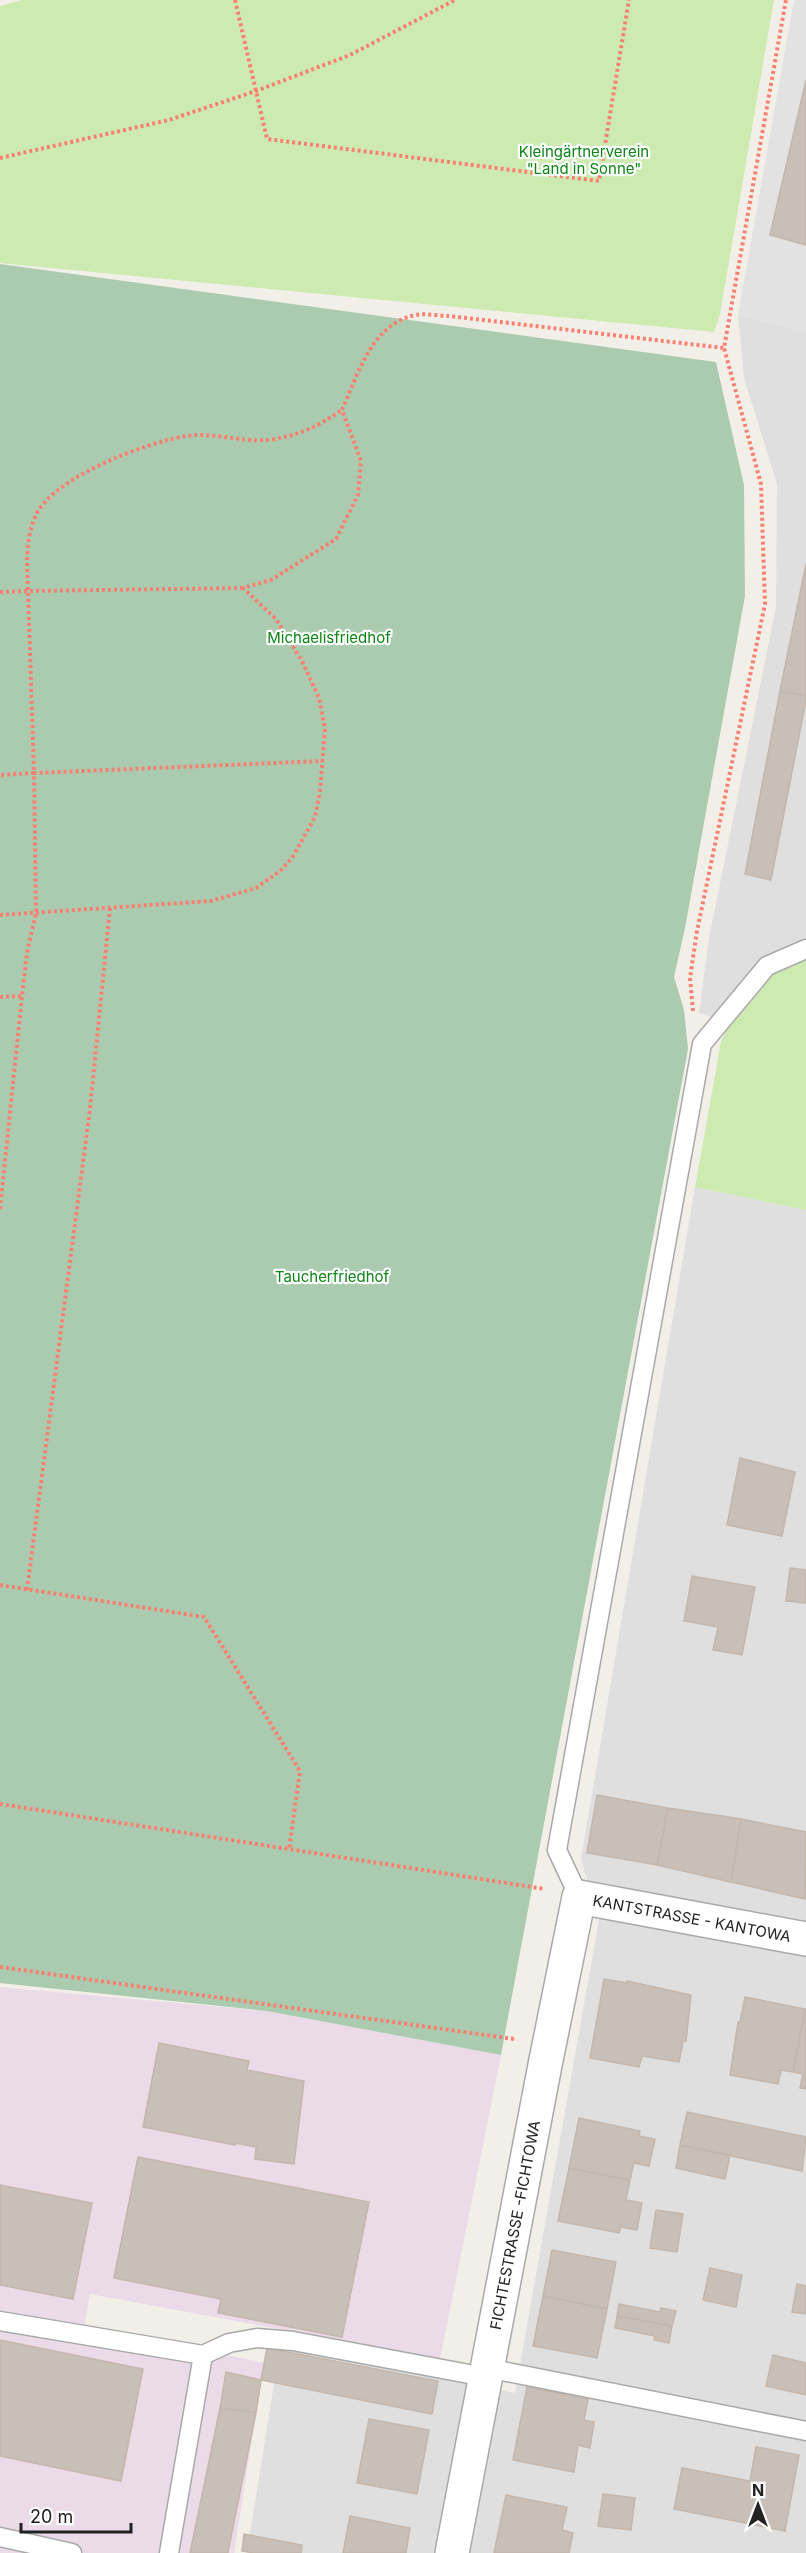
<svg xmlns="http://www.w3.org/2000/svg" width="806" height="2553" font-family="Inter,sans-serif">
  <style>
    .residential { fill: #e0dfdf }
    .industrial { fill: #ebdbe8 }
    .grass { fill: #cdebb0 }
    .cemetery { fill: #aacbaf }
    .parking { fill: #e2e2e2 }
    .building { fill: #c7bfb8; stroke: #c4b6ab; stroke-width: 1.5 }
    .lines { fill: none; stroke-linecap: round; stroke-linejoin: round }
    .service-casing { stroke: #a9a9a9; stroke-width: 21 }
    .minor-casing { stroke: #a9a9a9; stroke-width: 36 }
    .path { stroke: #fa8072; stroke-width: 4; stroke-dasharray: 3 3; stroke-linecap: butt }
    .service { stroke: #fff; stroke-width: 18 }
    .minor { stroke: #fff; stroke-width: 33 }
    .labels { text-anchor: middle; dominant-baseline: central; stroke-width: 4.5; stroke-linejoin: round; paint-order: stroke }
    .park-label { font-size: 15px; fill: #0c8416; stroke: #fff }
    .street-label { font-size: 15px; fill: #222; stroke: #fff }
  </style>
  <rect width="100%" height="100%" fill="#f2efe9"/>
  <path class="residential" d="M738,315l68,16v607l-45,20 -47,60 -15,-5 10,-75 67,-331 1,-123 -33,-106z
    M695,1187l111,23v1343h-559l33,-207 235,47 84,-473 -18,-61z"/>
  <path class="industrial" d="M0,1987l267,24 234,44 -61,304 -350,-65 -5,30 179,39 -30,190h-234z"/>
  <path class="grass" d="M22,0h752l-54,314 -6,18 -714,-69v-257z
    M806,957v253l-111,-23 26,-145 12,-26 38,-45z"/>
  <path class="cemetery" d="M0,264l716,98 28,123 1,111 -60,332 -11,49 10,33 4,39 -187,1006 -234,-44 -267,-28z"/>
  <path class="parking" d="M794,0h12v80l-36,155 36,10v86l-68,-16z"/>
  <path class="building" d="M806,80v165l-36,-10z
    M806,564v132l-26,-5z
    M780,691l26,5v4l-35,180 -26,-6z
    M740,1458l55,14 -13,64 -55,-11z
    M790,1568l16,2v33l-20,-2z
    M692,1576l63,11 -13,68 -29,-5 5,-23 -34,-6z
    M597,1795l71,13 -11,57 -70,-12z
    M668,1808l73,11 -10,63 -74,-17z
    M741,1819l65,13 -1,67 -74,-17z
    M604,1979l23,4v-2l64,14 -5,46h-3l-4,21 -37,-6 -3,11 -49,-9z
    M745,1997l60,12 -12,63 -12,-2 -3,14 -48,-9 8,-53h2z
    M805,2009h1v80l-6,-1 3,-14 -10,-2z
    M159,2043l90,18 -2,9 57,11 -10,83 -39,-5 1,-12 -21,-4v2l-92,-18z
    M687,2112l119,25 -4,34 -122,-26z
    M579,2118l61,13 -1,5 16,3 -6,27 -15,-3 -4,17 -61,-12z
    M680,2145l50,10 -5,24 -49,-11z
    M138,2157l231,45 -27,135 -124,-24 3,-14 -107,-21z
    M569,2168l61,12 -4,20 16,3 -5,27 -16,-3 -2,6 -61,-12z
    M0,2185l92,18 -19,96 -73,-14z
    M656,2210l27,4 -6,38 -27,-4z
    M552,2250l64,12 -9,47 -64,-13z
    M710,2268l32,7 -6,32 -33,-7z
    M797,2284l9,2v28l-14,-2z
    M543,2296l64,13 -10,49 -64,-12z
    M619,2304l41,8 1,-4 15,3 -4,15 -55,-10z
    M617,2316l55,10 -3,17 -15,-3 1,-4 -40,-8z
    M0,2340l143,29 -22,112 -121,-25z
    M267,2348l171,33 -6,33 -171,-34z
    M773,2355l33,8v32l-40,-9z
    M226,2372l35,8 -5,33 -36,-5z
    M527,2387l61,12 -4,21 10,2 -4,26 -12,-3 -4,27 -61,-12z
    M220,2408l36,5 -27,134 -1,6h-38z
    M369,2419l60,11 -12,64 -60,-11z
    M756,2447l43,8 -14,76 -111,-22 8,-41 68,13z
    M603,2494l32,4 -4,32 -33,-4z
    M506,2495l61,12 -5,23 11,3 -4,20h-75z
    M350,2516l60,12 -4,25h-63z
    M244,2534l58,11 -1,8h-47l-12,-2z"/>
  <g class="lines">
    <g class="service-casing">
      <path id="service" d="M579,1897l-22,-47 145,-806 65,-78 39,-17
        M0,2321l203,34 -34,198
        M203,2355l26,-12 28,-5 36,3 192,36
        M487,2368l319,63
        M0,2537l72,16"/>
    </g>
    <g class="minor-casing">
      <g id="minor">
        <path id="s1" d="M452,2553l93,-488 34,-168 227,42"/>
      </g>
    </g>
    <path class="path" d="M235,0l32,139 332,42 30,-181
      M0,158l169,-38 87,-29 94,-36 105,-55
      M243,588l-215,3c-1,-26 -3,-52 8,-76 18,-38 109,-72 150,-79 27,-4 55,6 81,4 29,-3 52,-14 75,-30
      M0,592l28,-1 6,182 -34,2
      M0,915l211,-14 45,-13 24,-17 12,-13 23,-41 5,-25 5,-63 -6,-31 -17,-37 -26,-42 -33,-31 28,-8 65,-41 22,-44 3,-34 -19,-51c16,-36 30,-87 74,-95 10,-2 23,1 33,1l275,32
      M0,997l22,-1
      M693,1011l-3,-33 7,-47 68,-327 -4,-120 -37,-136 62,-348
      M0,1209l22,-213 5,-43 9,-40 -2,-140 289,-12
      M0,1585l204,32 96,154 -11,79
      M27,1590l63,-481 20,-201
      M0,1804l545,85
      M0,1967l514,72v-2"/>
    <use href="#service" class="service"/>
    <use href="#minor" class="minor"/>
  </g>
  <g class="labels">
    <g class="park-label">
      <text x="584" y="151">Kleingärtnerverein<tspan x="584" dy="17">"Land in Sonne"</tspan></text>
      <text x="329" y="637">Michaelisfriedhof</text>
      <text x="332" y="1276">Taucherfriedhof</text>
    </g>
    <g class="street-label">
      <text stroke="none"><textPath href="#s1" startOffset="783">KANTSTRASSE - KANTOWA</textPath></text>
      <text stroke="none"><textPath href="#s1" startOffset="334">FICHTESTRASSE -FICHTOWA</textPath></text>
    </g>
  </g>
  <g transform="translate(758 2505)" stroke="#ffffff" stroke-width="4.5" paint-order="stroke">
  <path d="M0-4.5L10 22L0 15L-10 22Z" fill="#222222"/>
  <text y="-9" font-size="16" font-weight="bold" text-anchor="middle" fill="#222222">N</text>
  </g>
  <path d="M21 2523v9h110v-9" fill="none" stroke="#222222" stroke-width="3"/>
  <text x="30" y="2523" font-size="18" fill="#222222" stroke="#ffffff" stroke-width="4.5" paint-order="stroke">20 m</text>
</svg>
